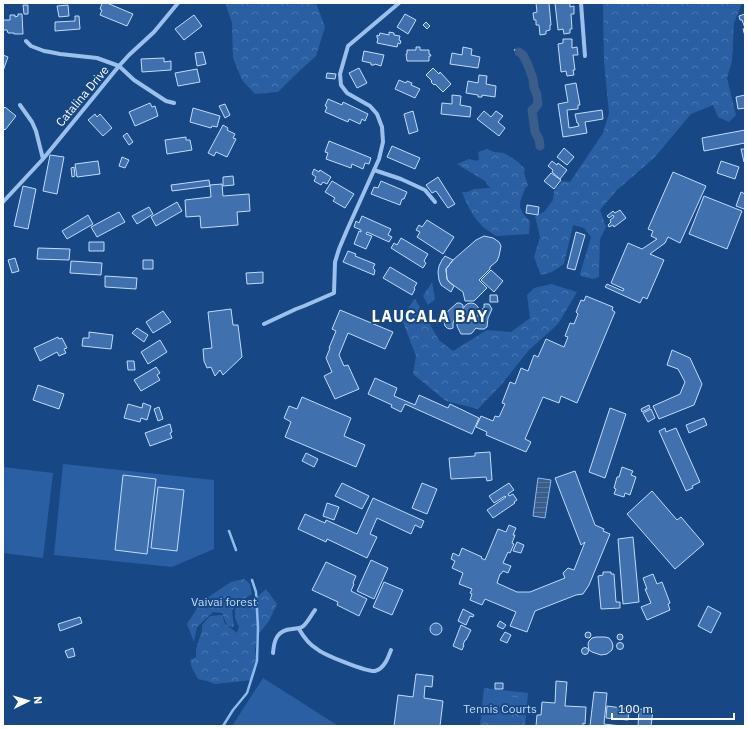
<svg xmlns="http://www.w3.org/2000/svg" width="748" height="729" font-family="'IBM Plex Sans',sans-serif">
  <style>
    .forest { fill: url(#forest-crowns) }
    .pitch { fill: #2a60a3 }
    .water { fill: url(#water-rules); stroke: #8ebbef }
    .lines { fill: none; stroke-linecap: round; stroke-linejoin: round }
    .stream { stroke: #8ebbef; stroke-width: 2.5 }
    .canal { stroke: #3a5d8b; stroke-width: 9 }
    .building { fill: #4070ae; stroke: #c1dbf9 }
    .minor { stroke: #9cc0ed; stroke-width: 4 }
    .labels { text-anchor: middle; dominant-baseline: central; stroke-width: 4; stroke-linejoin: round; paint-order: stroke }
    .street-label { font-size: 12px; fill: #fff; stroke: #174784 }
    .park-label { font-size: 12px; fill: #c1dbf9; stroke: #174784 }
    .district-label { font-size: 16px; font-weight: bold; letter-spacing: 1px; fill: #fff; stroke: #174784 }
  </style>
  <defs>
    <pattern id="forest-crowns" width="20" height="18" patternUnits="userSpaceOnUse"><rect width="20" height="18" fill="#2a60a3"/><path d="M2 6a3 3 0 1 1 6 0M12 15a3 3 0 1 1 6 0" fill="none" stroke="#4a78b1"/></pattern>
    <pattern id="water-rules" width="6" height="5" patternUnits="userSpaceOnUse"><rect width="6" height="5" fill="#3a5d8b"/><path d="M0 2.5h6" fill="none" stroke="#58759c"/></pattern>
  </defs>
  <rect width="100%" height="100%" fill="#174784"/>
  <path class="forest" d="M225,3h91l9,24 -9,29 -21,19 -17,17 -23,2 -13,-14 -9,-22 -1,-35z
    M603,3h139l-8,20 -2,38 -5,17 9,37 -7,7 -11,-5 -5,-12 -22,9 -37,44 -37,32 -17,20 6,17 -6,12 -1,38 -6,2 -12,-3 -1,-2 11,-37 -7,-9 -11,-3 -9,39 -12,8 -11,3 -7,-18 6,-20 -5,-21 9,-4 9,-12 1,-9 8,-10 8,1 33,-49 6,-20 -5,-51z
    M487,149l7,3 10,1 13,8 8,8 -1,4 4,13 -2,1c-7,16 -10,21 4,34l-1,13 -33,2c-4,-3 -9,-6 -13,-9 -10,-10 -16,-22 -21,-35h5l7,-3 16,-1 -5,-7 -28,-17 12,-5 8,2 2,-2 -1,-7z
    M432,282l3,17 -7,6 -5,-9z
    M551,284l26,8 -19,32 -29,26 -28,35 -23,24 -32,-8 -33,-27 3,-18 -15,-39 14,-18 24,41 14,11 34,-21 24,2 19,-14 -3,-23 7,-7z
    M244,579l6,5 2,10 -13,8 -7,9 2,16 -6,-1 9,7 2,-6 -4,-9v-9l7,-8 9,-3 7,-2 8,-7 11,15 -8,17 -12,15 -2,14 1,6v14l-4,10 -37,4 -8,-3 -9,-2 -6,-11 -2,-8 6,-3v-8l6,-19v-5l8,-9 12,-1 3,9 2,1 -5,-12 -9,-1 -16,15 -3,15 -7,-18 14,-22 30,-20z
    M484,688l44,5 -3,33h-45z"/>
  <path class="pitch" d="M63,464l151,16v69l-42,18 -118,-12z
    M3,467l50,6 -10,85 -40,-5z
    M263,678l74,47 6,1h-111z
    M492,695l28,3 -1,13 -29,-3z
    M489,715l29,3 -1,8h-29z"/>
  <path class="water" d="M538,478l13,2 -6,38 -12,-2z"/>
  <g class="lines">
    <path class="stream" d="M515,50l4,2
      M229,531l7,19
      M223,726l10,-16 14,-17 10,-32 1,-33 -2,-36 -4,-12"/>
    <path class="canal" d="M519,52l4,3 5,10 5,14 1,8 3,8 1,9 -5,6h-1l3,22 4,7 1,7"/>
  </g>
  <path class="building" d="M102,3h5l26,11 -6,12 -27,-11 2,-5 -2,-1z
    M536,3h13l2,22h-1v5l-4,1v3l-6,1 -1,-10h-3v-5h-2l-1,-7 4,-1z
    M555,3h15v4l4,-1v8h-3l1,15h-2v4l-6,1 -1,-5 -5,1z
    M23,5h5v9h-4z
    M68,5l1,11 -10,1 -2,-11z
    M18,14h4l1,20h-9v-1h-6l-1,-3h-4v-10h7v-5h5v2l3,-1z
    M405,14l11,6 -8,14 -11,-7z
    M745,14v22l-2,-7 2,-1 -3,-8h-2l-1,-4z
    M194,15l8,11 -18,14 -9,-11z
    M75,16h4l1,13 -25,2v-9l20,-1z
    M426,22l4,4 -3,3 -4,-4z
    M389,32l5,1v2l6,1 -1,4 2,1 -1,3 -2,-1 -1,4 -20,-4 1,-5h-1v-3l2,1 1,-3 9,2z
    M563,39h9v9l5,-1 1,8h-5l2,15h-2l1,5 -7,1 -1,-5 -5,1 -3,-28 5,-1z
    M416,47h4v3h9v4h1l1,2h-2v5h-22l-1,-7h1v-4h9z
    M463,47l9,2 -1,6 9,2 -2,11 -28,-4 2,-11 10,2z
    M364,51l20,4 -3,11 -6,-2 -1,1h-3v-2l-9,-2z
    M203,52l3,12 -9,2 -2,-13z
    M3,55l5,2 -5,14z
    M164,58v4l7,-1v9l-29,2 -1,-13z
    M359,68l8,15 -10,5 -8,-15z
    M433,68l6,6 1,-2 11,12 -8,8 -8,-8 -1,1 -3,-3 1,-1 -6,-6z
    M197,69l3,13 -22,4 -3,-13z
    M327,73l9,1 -1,5 -9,-1z
    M479,75l8,1 -1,8 10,2 -1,11 -13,-2v2h-4v-2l-12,-2 2,-12 10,2z
    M399,80l7,3 1,-2 5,2 -1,2 9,4 -5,9 -20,-9z
    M576,83l4,22h-2v4l-11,1 2,18 10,-2 -1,-3h-1l-2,-9 27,-4 1,9 -18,3 2,11 -24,4 -5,-33 10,-2 -3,-17z
    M452,95l9,1 -1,9 11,2 -1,10 -29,-3 1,-11 10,1z
    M745,95v13l-7,1 -2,-12z
    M328,99l14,6 1,-3 25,12 -3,7 -3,-2 -2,5 -11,-5 -1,3 -23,-10 2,-5 -2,-1z
    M150,103l2,4 3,-1 3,10 -23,10 -6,-14z
    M225,104l5,11 -5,3 -6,-12z
    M5,107l11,9 -11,14 -2,-2v-19z
    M193,108l27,8 -3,11 -5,-1 -1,2 -21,-6z
    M413,111l5,20 -9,3 -5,-20z
    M484,111l7,6 5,-6 7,5 -5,6 7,6 -6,8 -22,-17z
    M95,114l2,3 3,-3 12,14 -9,8 -15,-16z
    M223,125l5,3 -1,2 8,4 -2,4 3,1 -9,18 -11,-5 -2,4 -6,-3z
    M745,130v13l-41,8 -2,-13z
    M127,133l6,9 -4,3 -6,-9z
    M186,137v3h4l2,10 -25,4 -2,-14z
    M329,141l42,17 -2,6 -4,-1 -2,6 -11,-5 -1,4 -25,-9 2,-6 -3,-1z
    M392,146l28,12 -5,11 -28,-12z
    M564,148l10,9 -7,8 -10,-8z
    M741,149h4v13h-1z
    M50,155l14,2 -7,37 -14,-3z
    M122,157l7,3 -4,8 -6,-2z
    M98,161l2,13 -23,3 -2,-13z
    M552,161l5,4 1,-2 9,7 -7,9 -8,-7 1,-2 -5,-4z
    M721,161l18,6 -4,12 -18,-6z
    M74,167l1,9 -3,1 -1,-9z
    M314,169l5,3 1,-2 11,7 -4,7 -4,-2 -2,3 -7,-4 2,-4 -4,-3z
    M673,172l33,14 -26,57 -12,-6 -3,6 -15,11 14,6 -17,39 -4,-2 -3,6 -35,-16 2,-3 16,7 1,-2 -13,-6 17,-40 14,6 15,-10 -6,-3 2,-5 -5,-2z
    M551,173l10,7 -7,9 -10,-8z
    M233,176l1,9 -11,1v-9z
    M438,177l17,27 -7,4 -12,-17 -4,2 -6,-8z
    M209,180l1,6 -38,5 -1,-6z
    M332,181l22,13 -9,14 -12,-7 2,-3 -10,-6z
    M381,181l26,11 -3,7h-2l-2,6 -29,-11 3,-7 4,1z
    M222,184l1,12 26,-2 1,17 -13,1 1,13 -37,3 -1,-12 -14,1 -1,-17 26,-3 -1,-12z
    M23,186l13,3 -8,40 -14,-3z
    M741,192l4,2v12l-1,3 -8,-3z
    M704,196l38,15 -15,38 -38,-15z
    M177,202l5,9 -26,15 -5,-9z
    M527,205l12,2 -1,8 -12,-2z
    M149,207l4,7 -16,10 -5,-8z
    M620,210l6,8 -12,9 -1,-2 -4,2 -1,-2 3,-3 -1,-2 4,-3 -1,-2 -4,3 -2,-2 6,-5 2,2z
    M119,212l6,10 -28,15 -6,-10z
    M88,215l5,9 -26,15 -5,-8z
    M362,216l29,13 -3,6 4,2 -3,5 -22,-10 -1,2 6,2 -6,13 -12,-5 5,-13 2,1v-2l-7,-3 2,-6 3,2z
    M427,220l27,17 -11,17 -26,-17 3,-5 -4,-2 3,-5 3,2z
    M576,232l9,3 -10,35 -8,-2z
    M484,236l9,2 6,4 2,4 -2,10 -2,5 -7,6v2l-11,11 8,8 -13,13h-9l-2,-9 -14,-10 -2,-3 -1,-10 7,-9 23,-20z
    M401,238l27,16 -4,7 2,2 -3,5 -32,-20 3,-5 3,2z
    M89,242h15v9h-15z
    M38,248l32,1 -1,11 -32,-1z
    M348,251l8,3 -1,2 20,8 -2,4 2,2 -1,5 -31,-13z
    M445,256l8,4 -7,9 1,10 2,3 5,4 -3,6 -10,-7 -2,-5 -1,-8 1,-6 3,-6z
    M15,258l4,13 -7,2 -4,-13z
    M143,260h10v9h-10z
    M71,261l31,2 -1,12 -31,-2z
    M390,267l27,16 -3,5 1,1 -3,6 -29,-17z
    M491,270l12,11 -9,11 -13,-12z
    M263,272v11l-16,1 -1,-11z
    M105,276l32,2 -1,11 -31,-2z
    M490,295h7l1,7h-8z
    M586,296l27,11 -1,3 3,2 -38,91 -16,-7 -2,7 -16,-6 -18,42 6,3 -5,10 -40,-17 1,-3 -11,-5 5,-11 12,5 2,-5 4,1 6,-13 -3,-1 8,-21 5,2 6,-16 7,3 6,-16 4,2 8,-18 18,8 4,-10 -3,-1 5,-13 4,1 4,-10 -2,-2 5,-12 3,1z
    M457,303h3l3,2v3l-2,4 -6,6 -2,5v5l-3,1 -3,-1 -2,-2 -1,-5 2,-8z
    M463 311a8 8 0 1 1 16 0a8 8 0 1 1-16 0Z
    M484,304h5l3,5 -4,9 -1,9 -3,2h-5l-3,-1 -4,5 -2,1h-9l-4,-8v-5l6,-5h3l5,3 5,-1 3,-4v-3l5,-3z
    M231,309l2,16h5l4,32 -19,18 -3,-5 -5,6 -4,-9 -4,1 -3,-7 -1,-12 9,-1 -4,-36z
    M340,310l53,22 -8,17 -37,-16 -9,22 5,11 4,-1 11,24 -24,10 -11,-23 8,-4 -6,-14 4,-10h-1l7,-17 -4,-2z
    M163,311l8,11 -18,11 -7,-11z
    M137,328l11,7 -4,7 -12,-9z
    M89,332l24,3 -2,14 -29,-3 1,-8h6z
    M58,337l1,2 3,-1 5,10 -3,1 2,4 -7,3 -2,-4 -17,9 -6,-13z
    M160,340l7,12 -19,12 -7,-12z
    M672,350l18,8 12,26 -8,21 -35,14 -6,-13 27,-12 5,-12 -7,-13 -11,-4z
    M127,361h7l1,9h-7z
    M156,367l4,6 -3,2 3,5 -19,11 -7,-11z
    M375,378l22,10 -3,8 21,9 4,-10 29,13 2,-4 29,14 -7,16 -67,-30 -4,8 -10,-5 1,-2 -24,-11z
    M38,385l26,9 -5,15 -26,-9z
    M302,397l49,21 -7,18 21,9 -9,22 -71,-30 6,-15 -7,-4 5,-12 8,3z
    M143,403l8,3 -4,14 -6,-2 -1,4 -16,-4 4,-14 14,4z
    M649,405l1,3 -8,4 -1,-3z
    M159,407l4,12 -5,2 -4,-12z
    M610,408l16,6 -21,64 -16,-6z
    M651,409l4,9 -7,4 -5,-9z
    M704,418l3,7 -18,8 -3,-8z
    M170,424l2,8 -2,1 2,5 -22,8 -5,-13z
    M665,428l1,4 10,-4 24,54 -8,4 1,2 -7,3 -27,-60z
    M490,452l2,28 -5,1 -1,-4 -35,2 -2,-21 26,-2v-3z
    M306,453l12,6 -4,8 -12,-6z
    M622,467l11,4 -2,4 5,2 -6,18 -5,-2 -1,4 -10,-3 2,-5 -2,-1 3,-11h2z
    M575,471l20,54 9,4 -1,2 7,3 -21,51 -6,9 -7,1 -41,16 -8,21 -17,-6 6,-14 -31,-13 -3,6 -12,-5 2,-6 -2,-1 2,-4 -13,-5 4,-11 -11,-5 3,-7 -4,-2 2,-6 6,3 3,-8 20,9 -1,1 4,2 13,-31 8,3 3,-7 7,3 -3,7h2l-3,8 2,1 -4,9 -2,-1 -5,11 8,3 -3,7 -5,-2 -2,3h-1l-3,9 20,9h13l35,-14 -2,-5 5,-5 6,2 11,-28 -4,3 -26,-67z
    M123,475l33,4 -9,75 -32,-4z
    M342,483l27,13 -7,13 -27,-13z
    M422,483l15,6 -10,25 -15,-6z
    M509,483l5,7 -6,4 1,2 4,-2 4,6 -3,2 1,1 -22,15 -6,-8 19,-13 -1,-1 -11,7 -5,-7z
    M158,487l26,3 -7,61 -26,-3z
    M652,491l25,29 4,-3 23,27 -29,25 -48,-55z
    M373,498l51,23 -3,7 -6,-3 -4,9 -34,-16 -7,16 7,3 -10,21 -40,-19 -1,3 -28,-13 7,-15 20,9 1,-3 31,14z
    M327,503l12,4 -5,13 -11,-4z
    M633,537l6,65 -16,2 -5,-65z
    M517,542l7,3 -3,8 -8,-2z
    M371,560l17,8 -14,31 -17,-8z
    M326,562l30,14 -3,7 1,1 -3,7 16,8 -8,17 -22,-11 1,-3 -26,-12z
    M603,572h8v2h3l2,28h4v6l-19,1 -3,-33 5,-1z
    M653,574l4,10 5,-2 8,21 -2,1 2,6 -23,10 -6,-13 10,-4 -6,-14h2l-4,-11z
    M384,582l19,8 -11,25 -19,-8z
    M708,606l13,7 -10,20 -13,-7z
    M463,609l11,6 -1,2 -3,-1 -4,9 -8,-4z
    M80,617l2,6 -22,8 -2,-7z
    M500,621l6,4 -3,4 -6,-3z
    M430 629a6 6 0 1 1 12 0a6 6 0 1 1-12 0Z
    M461,625l10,5 -5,10h-1l-2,5h1l-2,5 -9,-4z
    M585 635a3 3 0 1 1 6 0a3 3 0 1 1-6 0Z
    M505,632l6,3 -4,8 -7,-3z
    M617 637a3 3 0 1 1 6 0a3 3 0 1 1-6 0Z
    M596,637h9l4,1 3,4 1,4 -1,4 -5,4 -6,1 -9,-3 -3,-2 -1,-6 1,-3 3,-3z
    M616.5 646a3.5 3.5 0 1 1 7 0a3.5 3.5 0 1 1-7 0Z
    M581.5 651a3.5 3.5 0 1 1 7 0a3.5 3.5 0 1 1-7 0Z
    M73,648l2,8 -7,2 -3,-7z
    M416,674l17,2 -1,11 -7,-1 -1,12 19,3 -3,25h-46l4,-31 15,2z
    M556,681l11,1 -2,24 21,1 -1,17 -2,-1v3h-47l1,-11h4l1,-13 13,1z
    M495,683h8v6h-8z
    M594,692l13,1 -3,31 17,2h-31z
    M607,706l22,3 -1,11 -22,-2z
    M639,709l14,1 -2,16h-13z"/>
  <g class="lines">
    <path class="minor" d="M581,3l4,53
      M26,41l5,5 13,5 6,1 10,2 37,4 22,8 15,14 32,21 8,2
      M20,105l12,17 4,9 7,28
      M374,170l27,9 24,11 10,12
      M3,202l40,-43 76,-93 10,-11 25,-23 24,-29
      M264,324l32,-15 8,-3 30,-13 1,-31 4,-13 8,-19 32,-71 4,-17 -1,-15 -5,-13 -7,-8 -23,-13 -6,-8 -1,-11 8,-28 51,-43
      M299,629c4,7 11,16 18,20 7,6 50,23 58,22 9,-2 13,-13 16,-21
      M273,653c1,-13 4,-23 19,-24 4,-1 6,0 10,-2 5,-3 9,-12 13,-17"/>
  </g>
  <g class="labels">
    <g class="street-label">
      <text transform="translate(82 96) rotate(-50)">Catalina Drive</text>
    </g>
    <g class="park-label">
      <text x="224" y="601">Vaivai forest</text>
      <text x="500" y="708">Tennis Courts</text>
    </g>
    <g class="district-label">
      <text x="430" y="316">LAUCALA BAY</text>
    </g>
  </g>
  <rect width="748" height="729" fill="none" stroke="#ffffff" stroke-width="8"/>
  <g transform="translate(28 701) rotate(85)" stroke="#174784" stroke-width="3" paint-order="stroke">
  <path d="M0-3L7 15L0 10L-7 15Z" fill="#ffffff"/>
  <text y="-6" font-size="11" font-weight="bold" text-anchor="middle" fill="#ffffff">N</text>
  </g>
  <path d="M612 713v6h122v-6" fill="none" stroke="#ffffff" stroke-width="2"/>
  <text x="618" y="713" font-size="12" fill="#ffffff" stroke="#174784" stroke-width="3" paint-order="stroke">100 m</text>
</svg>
